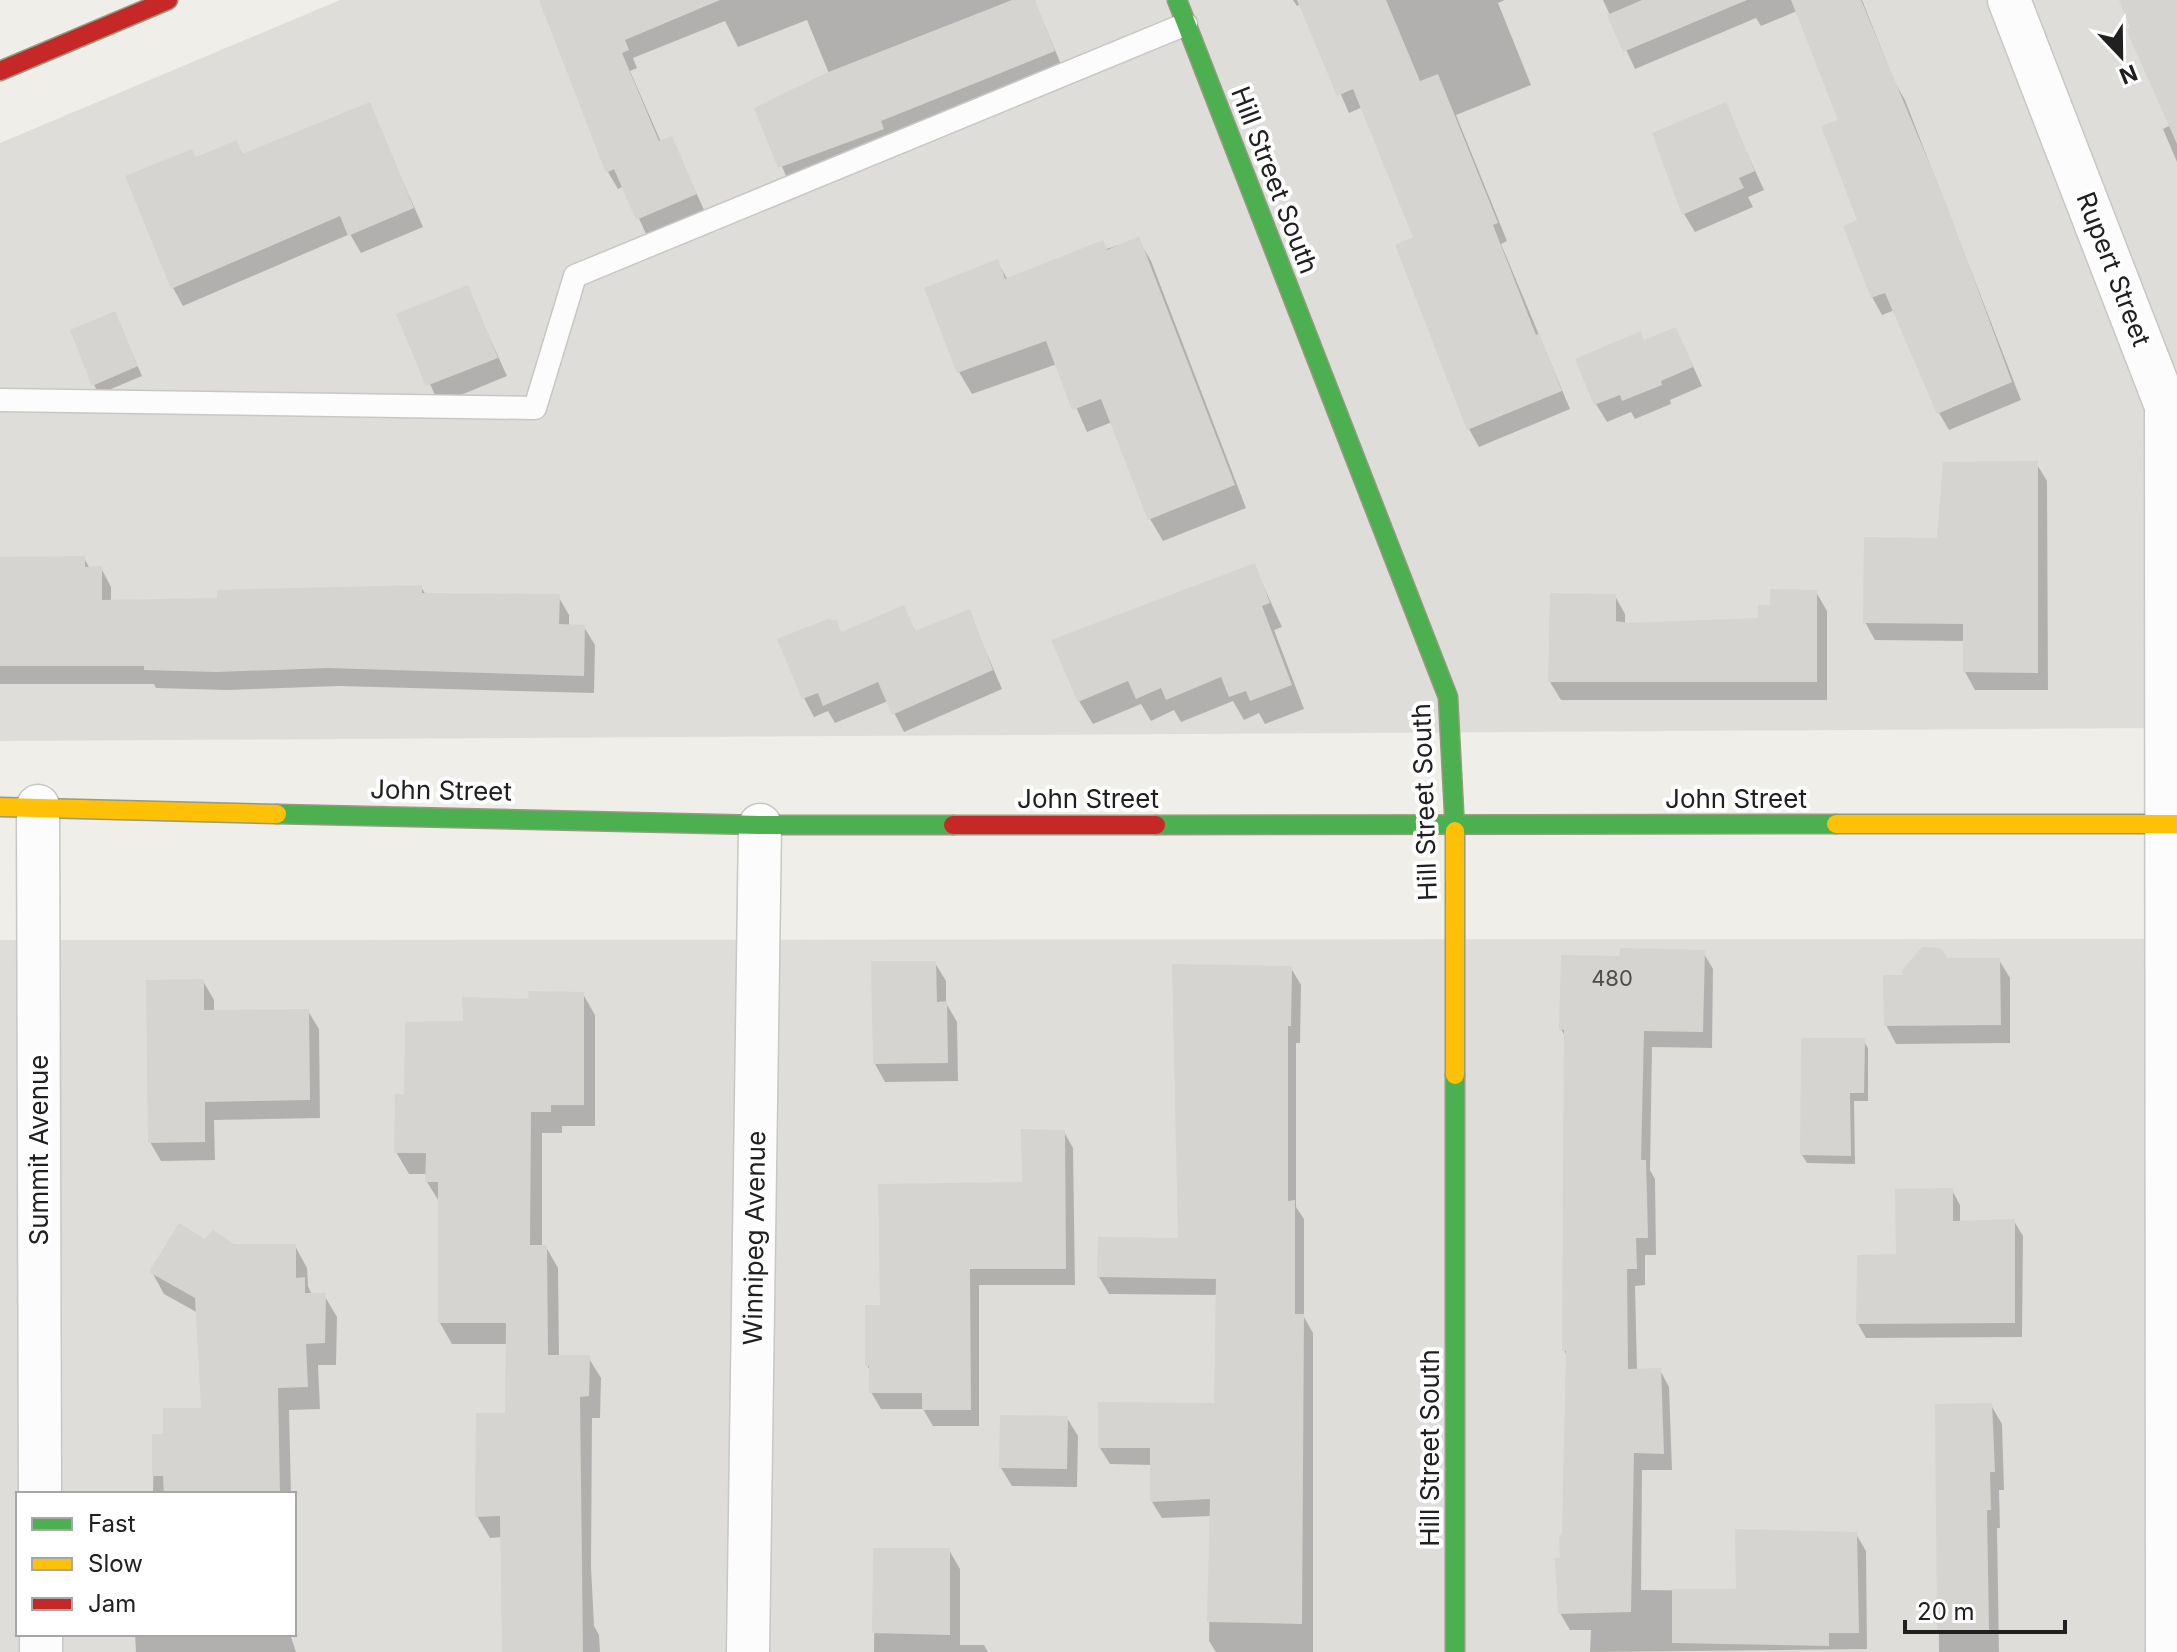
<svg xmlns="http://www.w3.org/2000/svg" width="2177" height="1652" font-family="Inter,sans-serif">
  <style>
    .residential { fill: #deddda; fill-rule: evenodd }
    .shadow { fill: #0003 }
    .building { fill: #d5d4d0 }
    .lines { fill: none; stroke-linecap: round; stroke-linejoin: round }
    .lane-casing { stroke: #c7c7c5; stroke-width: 25 }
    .street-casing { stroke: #c7c7c5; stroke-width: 45 }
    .fast-casing { stroke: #969a7f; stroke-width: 21 }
    .slow-casing { stroke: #969a7f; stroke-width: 21 }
    .jam-casing { stroke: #969a7f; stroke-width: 21 }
    .lane { stroke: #fdfcfc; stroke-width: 22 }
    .street { stroke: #fdfcfc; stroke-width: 42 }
    .fast { stroke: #4caf50; stroke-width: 18 }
    .slow { stroke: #ffc107; stroke-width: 18 }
    .jam { stroke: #c62828; stroke-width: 18 }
    .labels { text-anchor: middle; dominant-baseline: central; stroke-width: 8; stroke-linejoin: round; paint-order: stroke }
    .number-label { font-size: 22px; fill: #4d4d4c }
    .street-label { font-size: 26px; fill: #202020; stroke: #fff }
  </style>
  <rect width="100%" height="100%" fill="#efeee9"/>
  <path class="residential" d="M340,0h1837v728l-2177,13v-598z
    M2177,939v713h-2177v-712zM18,1494h276v140h-276z"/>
  <path class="shadow" d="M541,0h493l29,69 -273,116 -33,-76 73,-33 -23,-56 -69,27 -13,-26 -92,37 4,10 -7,3 31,71 10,-4 34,74 -58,24 -23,-50 -6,3 -10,-17z
    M1293,0h212l-7,3 33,82 -75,30 51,126 -6,3 69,165 -91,38 -10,-18 -72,-183 19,-7 -53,-132 -14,6 -48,-109 -4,2z
    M1603,0h259l33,83 10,17 116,300 -72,30 -10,-17 -44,-103 -13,5 -10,-18 -31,-176 -44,-110 -36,15 -5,-8 -121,51z
    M2121,0h56v162l-14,-33 8,-4z
    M369,105l54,122 -62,26 -11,-19 -167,72 -10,-18 23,-129 40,-17 7,13z
    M1725,105l39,85 -16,7 5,10 -58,25 -11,-18z
    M1138,239l13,22 95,247 -83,33 -13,-22 -38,-97 -25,10 -30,-68 -85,30 -13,-22 38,-110 11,18z
    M467,288l40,88 -68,28 -40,-89z
    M119,323l23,53 -43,18 -5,-9z
    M1676,329l26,57 -32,14 1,4 -36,15 -4,-7 -24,10 -11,-18 48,-62z
    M2036,463l11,18 1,209h-73l-10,-18v-31l-90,-1 -10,-18 73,-82z
    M84,558l6,11 11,-1 10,19v15l108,-2 202,-13 5,8 132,1 11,19v12h15l11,18 -1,48 -255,-7 -112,4 -71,-2 -2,-4h-154v-125z
    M1254,565l28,62 -8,3 30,79 -39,15 -6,-11 -15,7 -11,-19 -52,21 -7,-12 -23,11 -10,-17 -48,20 -14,-23z
    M1816,592l11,19v89h-266l-11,-18 65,-86 10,18v10l135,-4 12,-13z
    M903,608l13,25 53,-21 33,77 -98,43 -16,-31 -53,22 -7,-12 -14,6 -10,-19 27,-75 4,-1 7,12z
    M1703,952l10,17 -1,79 -60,-1 -2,123 5,9 1,76h-11v30l-10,1 2,84h23l9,17 3,83h-30l-1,120 97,1 118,-57 10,17 1,98 -277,3 1,-22h-21l-10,-17 8,-255 -4,-8 2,-312 -5,-9 60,-71z
    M1947,960h52l11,18v65l-114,1 -10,-19 18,-48z
    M935,963l11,18v22l11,19 1,59 -73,1 -10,-18z
    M1291,968l10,17 -1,58h-4v164l8,12v98l9,16v319h-97l-7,-11 2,-125 -49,2 -10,-16v-37l-42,-1 -10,-16 116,-43 2,-110 -109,-1 -10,-17 81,-37z
    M203,981l11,19v12l94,-1 11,18 1,89 -106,2 1,40 -54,1 -11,-19z
    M583,994l12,21v111h-33v7h-20v114h4l12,21 1,89h29l13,21 -1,40h-8l-1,149 3,59 5,9 1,17h-96l-2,-115 -12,1 -13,-22 30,-101 1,-71h-56l-12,-21v-120l-13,-21 1,-8h-19l-13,-22 9,-56 60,-73 66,-22z
    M1863,1040l5,8v53h-14l1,63 -48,-1 -5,-8z
    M1064,1132l9,16 2,137h-96v141h-46l-10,-17h-42l-10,-17v-19l-4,-8 15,-58 143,-123z
    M1952,1190l8,15v17l54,-1 9,15 -1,101 -156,1 -8,-14 40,-68z
    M206,1241l28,5h61l12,22 1,18 4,9h12l13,22 -1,48h-18l2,44 -31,1 2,84h-138l1,-58h11l38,-26 -5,-97 -34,-19 -12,-22z
    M1991,1405l11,19 2,66h-5l1,38h-3l2,124h-60l-2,-246z
    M1067,1418l11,18 -1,51 -65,-1 -11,-18z
    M875,1550h74l11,19v76h24l4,7h-114z
    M135,1634h155l6,18h-160z"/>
  <path class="building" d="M539,0h181l-95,40 4,10 -7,3 37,88 13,-5 25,58 -61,26 -22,-51 -8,4z
    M1012,0h23l20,51 -174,70 3,8 -106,39 -24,-60 72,-35z
    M1297,0h89l34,81 18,-7 60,149 -5,2 43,110 3,-2 23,58 -95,39 -72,-185 18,-8 -60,-148 -16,7z
    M1642,0h105l-124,52 -16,-37z
    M1791,0h70l85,203 66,179 -75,32 -52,-121 -14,5 -28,-72 14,-6 -36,-94 17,-6z
    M2119,0h58v144l-51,-115 4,-2z
    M370,102l44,106 -66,28 -8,-20 -169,73 -46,-113 67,-27 4,8 41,-17 5,14z
    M1726,102l29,69 -16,7 5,10 -62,27 -30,-82z
    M1139,236l96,249 -87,35 -47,-121 -29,11 -26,-69 -89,32 -33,-85 74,-29 7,20 98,-39 4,10z
    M468,285l30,73 -72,28 -30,-72z
    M115,311l23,55 -46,20 -22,-56z
    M1676,327l17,40 -32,14 1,4 -40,16 -2,-6 -26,10 -19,-46 66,-28 3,9z
    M2038,461v212l-75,-1v-48l-100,-1 1,-86 73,1 6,-76z
    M85,556v11l17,-1v34l115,-2v-8l205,-5v8l138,1 -1,30 26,1 -1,51 -256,-8 -112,4 -72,-2v-4h-144v-109z
    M1255,563l15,40 -8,3 30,79 -42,16 -4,-10 -17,6 -8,-20 -55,23 -5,-12 -25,11 -8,-18 -50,21 -27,-62z
    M1770,589l47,1v92h-269l2,-89 66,1v27l12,2 130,-5v-13h12z
    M904,605l11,26 55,-22 23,61 -101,45 -14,-33 -55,24 -5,-13 -16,6 -25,-60 53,-21 2,3 4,-2 5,13z
    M1922,947l18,1 8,10h52l1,67 -117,1 -1,-51h19v-5z
    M1620,948l85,2 -2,82 -59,-1 -3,129h5l2,78h-12l1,31h-10l1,100 33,-1 3,86 -30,-1 -3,159 -73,2 -3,-56h5l-1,-23h3l4,-184h-4l2,-321 -5,-1 2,-74 58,1z
    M871,961h65l1,41 10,-1 1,62 -75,1z
    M1172,964l120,2 -1,60h-3v175l7,-1v114h9l-2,310 -95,-2 3,-123 -60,3v-54h-52v-46l116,1 2,-124 -119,-2 1,-40 80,1z
    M204,979v31l105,-1 1,91 -105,2v40l-57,1 -2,-163z
    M528,991l56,1v113h-33v7h-20l-1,133h17l1,110h42l-1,41 -9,1 3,255h-81l-2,-136 -25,1 1,-104h29l1,-90h-68v-141h-13l1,-29h-32l1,-59h9l1,-72 58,-1 -1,-24 67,2z
    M1801,1038h64l-1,55h-14l1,63 -51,-1z
    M1021,1129l44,1 1,139h-96l1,141h-49v-17h-53v-27h-4v-61h15l-2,-121 144,-2z
    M1953,1188v33l62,-2v104l-159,1 1,-69 39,-1 -1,-65z
    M179,1223l26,16 8,-9 21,14h62v34l9,-1v16h21l-1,50 -19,1 2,43 -30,1 2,106h-116l-1,-18h-11v-42h11v-26h38l-6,-110 -46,-26z
    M1992,1403l3,69h-5l1,38h-4l2,120 -52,1 -2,-227z
    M1000,1415l68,1 -1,53 -68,-1z
    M1735,1529l122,3 2,101h-30v13l-157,-3v-54h64z
    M873,1548h77v87l-78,-2z"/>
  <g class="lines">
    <g class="lane-casing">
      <path id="lane" d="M0,400l535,8 40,-132 611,-252"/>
    </g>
    <g class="street-casing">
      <path id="street" d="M2009,0l157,406 1,1246
        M38,806l2,688
        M41,1634v18
        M748,1652l12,-827"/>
    </g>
    <g class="fast-casing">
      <path id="fast" d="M1177,0l271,697 7,134
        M277,814l483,11h193
        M1156,825l680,-1
        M1455,1075v577"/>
    </g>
    <g class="slow-casing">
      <path id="slow" d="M0,807l277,7
        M1836,824h341
        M1455,831v244"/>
    </g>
    <g class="jam-casing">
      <path id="jam" d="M0,71l168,-71
        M953,825h203"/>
    </g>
    <use href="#lane" class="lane"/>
    <use href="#street" class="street"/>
    <use href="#fast" class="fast"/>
    <use href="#slow" class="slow"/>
    <use href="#jam" class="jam"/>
  </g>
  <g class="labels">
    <g class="number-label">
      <text x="1612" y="978">480</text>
    </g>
    <g class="street-label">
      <text transform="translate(1275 180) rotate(69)">Hill Street South</text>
      <text transform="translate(2114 269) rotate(69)">Rupert Street</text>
      <text transform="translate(441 790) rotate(1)">John Street</text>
      <text x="1088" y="798">John Street</text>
      <text x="1736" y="798">John Street</text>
      <text transform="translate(1424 802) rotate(-92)">Hill Street South</text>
      <text transform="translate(38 1150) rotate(-90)">Summit Avenue</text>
      <text transform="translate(754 1238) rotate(-89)">Winnipeg Avenue</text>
      <text transform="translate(1429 1448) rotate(-90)">Hill Street South</text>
    </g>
  </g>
  <rect x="16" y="1492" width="280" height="144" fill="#ffffff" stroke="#a6a6a6" stroke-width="2"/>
  <rect x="32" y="1518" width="40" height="12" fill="#4caf50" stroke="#a6a6a6" stroke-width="2"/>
  <text x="88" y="1532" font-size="24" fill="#202020">Fast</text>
  <rect x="32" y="1558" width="40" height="12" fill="#ffc107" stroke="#a6a6a6" stroke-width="2"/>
  <text x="88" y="1572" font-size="24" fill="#202020">Slow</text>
  <rect x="32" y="1598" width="40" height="12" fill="#c62828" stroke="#a6a6a6" stroke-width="2"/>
  <text x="88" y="1612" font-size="24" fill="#202020">Jam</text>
  <g transform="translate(2121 56) rotate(158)" stroke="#ffffff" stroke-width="6" paint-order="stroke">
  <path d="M0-6L14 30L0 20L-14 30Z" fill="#202020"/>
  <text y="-12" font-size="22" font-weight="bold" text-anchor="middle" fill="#202020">N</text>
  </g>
  <path d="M1905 1620v12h160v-12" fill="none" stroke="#202020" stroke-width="4"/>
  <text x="1917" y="1620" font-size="24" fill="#202020" stroke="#ffffff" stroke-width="6" paint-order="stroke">20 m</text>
</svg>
